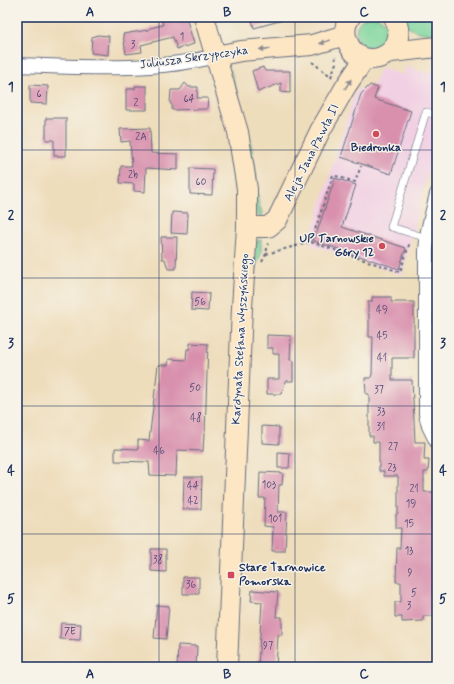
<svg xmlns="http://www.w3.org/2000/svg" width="454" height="684" font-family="Mynerve,sans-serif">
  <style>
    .built { fill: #f1d0e3 }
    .green { fill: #7ad49a; stroke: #4a827c }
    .building { fill: #d890ad }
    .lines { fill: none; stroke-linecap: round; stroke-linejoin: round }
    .lane-casing { stroke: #656c7f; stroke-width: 8 }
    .street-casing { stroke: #656c7f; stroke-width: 16 }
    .secondary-casing { stroke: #656c7f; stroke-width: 22 }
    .path { stroke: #656c7f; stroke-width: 2; stroke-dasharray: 3 3; stroke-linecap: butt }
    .lane { stroke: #fff; stroke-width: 7 }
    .street { stroke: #fff; stroke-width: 14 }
    .secondary { stroke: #fce6c4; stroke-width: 20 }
    .oneway { fill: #8c8a91 }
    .grid { fill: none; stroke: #1b2f5e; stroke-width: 1; stroke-opacity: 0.55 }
    .poi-dot { fill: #d1495b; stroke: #f7f3e8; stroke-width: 1.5 }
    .labels { text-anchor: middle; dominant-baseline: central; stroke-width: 3; stroke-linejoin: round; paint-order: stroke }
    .number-label { font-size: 10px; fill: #4a4772 }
    .street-label { font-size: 12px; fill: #1b2f5e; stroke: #f7f3e8 }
    .poi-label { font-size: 12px; font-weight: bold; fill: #1b2f5e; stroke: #f7f3e8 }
    .neatline { fill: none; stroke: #1b2f5e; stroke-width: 1.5 }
    .grid-label { font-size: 13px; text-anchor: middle; font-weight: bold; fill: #1b2f5e }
  </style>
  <rect width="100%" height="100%" fill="#f7f3e8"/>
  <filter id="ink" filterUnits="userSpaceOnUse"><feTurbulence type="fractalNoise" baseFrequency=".025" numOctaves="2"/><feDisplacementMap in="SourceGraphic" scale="8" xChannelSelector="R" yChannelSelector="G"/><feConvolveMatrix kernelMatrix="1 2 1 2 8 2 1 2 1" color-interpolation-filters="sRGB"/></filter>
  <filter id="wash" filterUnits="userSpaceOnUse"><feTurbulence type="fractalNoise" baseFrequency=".012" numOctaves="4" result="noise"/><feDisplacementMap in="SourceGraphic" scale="16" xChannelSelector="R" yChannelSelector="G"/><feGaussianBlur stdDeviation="0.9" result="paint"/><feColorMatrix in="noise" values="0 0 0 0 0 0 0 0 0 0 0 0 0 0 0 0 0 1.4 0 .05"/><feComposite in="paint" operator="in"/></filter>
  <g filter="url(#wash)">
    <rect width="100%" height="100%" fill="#edb"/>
    <path class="built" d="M406,66l18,6 13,1v63l-35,139 -93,-31 46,-153 15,-6 3,1 7,-19 23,8z"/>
    <path class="green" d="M356 32a16 16 0 1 1 32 0a16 16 0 1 1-32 0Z
      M400,17h37v17c-13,0 -32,-3 -37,-17z
      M230,69c13,43 26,84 28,129 0,7 5,12 4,20l-5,-3z
      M261,239v15l-9,22 4,-34z"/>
    <g id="blocks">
      <path class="building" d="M161,17h25l8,27 -17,5 -4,-12 -32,8 1,7 -16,2 -3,-20 25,-4 2,-2 13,-3z
        M251,17h32v3l-29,8z
        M97,35l12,1 -1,19 -17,-2 1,-16z
        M263,67l2,4h25v22l-9,-1v-9l-23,9 -6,-21z
        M185,83l4,4h9l-1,11h11l-1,11 -35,1v-5l-2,-2 1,-13h9z
        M30,85l18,1 -1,18 -17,-1z
        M370,85l8,3 -4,11 37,12 -20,63 -50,-17 20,-63z
        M135,86h12v24h-21v-21h9z
        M46,118h20v38h-12v-16h-8z
        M150,128l1,25 27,1v16l-32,-2 -1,24 -11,-1v-7l-14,-1 1,-17h11l-2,-25 -9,1 -1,-13z
        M190,168l23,1 -1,26 -22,-1z
        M335,178l21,7 -14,42 64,21 -7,21 -85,-28z
        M172,212l16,1 -1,21 -16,-1z
        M161,237h16l-1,32h-8l-3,-10h-3z
        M192,292l17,1 -1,18 -17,-1z
        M372,297h19v5h23v56h-22v22h20l3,62h10l-1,18h5l-1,12h-4v20h13v124h-14v5l-21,1v-5h-7v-15h6v-20h-5l1,-34h3l1,-20h-5v-14h2v-38h-14v-5h-5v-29h-6v-6h-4v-42h-3l-1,-16h6l1,-4 1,-37h-4v-23h-1v-12h4z
        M267,335l24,1 -1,24h3v21h-7l-5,13h-14v-15h12v-25h-6v-6h-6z
        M190,343l18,1 -3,89h-1l-1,18 -26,-1 -1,26 -26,-1 -1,-13 -34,-1v-13l23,1v-9l11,1 9,-76h10l1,-6 17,1 1,-11h3z
        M262,426l17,1v17l-17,-1z
        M278,452l12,1 -1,15h-11z
        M260,472l23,1 -1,12h-3l-1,27h9l-2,39h-13l1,-24 -9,-1 1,-28h-6z
        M184,477h18l-1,32h-18z
        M151,549h15v23l-15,-1z
        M183,577h16v17h-16z
        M252,590l26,2 -2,25h6v18h-4l-2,32h-18l4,-65 -11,-1z
        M157,605l12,1 -3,33 -12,-1z
        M61,623l20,1 -1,16 -20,-1z
        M178,645l19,1 -1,21h-19z"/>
    </g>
  </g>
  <g filter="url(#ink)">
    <use href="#blocks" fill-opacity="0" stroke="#656c7f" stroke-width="1"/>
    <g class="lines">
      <g class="lane-casing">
        <path id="lane" d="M427,238l-36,-11 35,-115 11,3
          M426,265l11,1"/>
      </g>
      <g class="street-casing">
        <path id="street" d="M17,65c63,2 138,7 199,-9
          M437,194l-9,37 -2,20v163l3,12 8,16"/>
      </g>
      <g class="secondary-casing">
        <path id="secondary" d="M204,17l34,115 9,57v38l-5,81 -15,359
          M350,17c-5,7 -6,15 -3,23 12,37 67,15 47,-23
          M391,52l46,-5
          M216,56l25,-5 71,-6 33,-10
          M247,227h21l9,-7 43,-89 26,-45 19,-28"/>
      </g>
      <path class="path" d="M434,17l3,2
        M312,62l20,15
        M331,77l5,-14 -1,-9
        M311,242l89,30 10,-30
        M266,254l45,-12 22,-67 22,7 6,-16
        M262,262l4,-8 2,-11"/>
      <use href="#lane" class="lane"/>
      <use href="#street" class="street"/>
      <use href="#secondary" class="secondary"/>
    </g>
    <defs><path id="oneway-solid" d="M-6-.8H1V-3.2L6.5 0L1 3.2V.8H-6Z"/></defs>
    <g class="oneway">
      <use href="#oneway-solid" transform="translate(325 42) rotate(161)"/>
      <use href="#oneway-solid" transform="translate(265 49) rotate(175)"/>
      <use href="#oneway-solid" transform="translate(348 84) rotate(-57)"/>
    </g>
  </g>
  <path class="grid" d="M159,17v650M295,17v650M17,150h420M17,278h420M17,406h420M17,534h420"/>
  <g class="poi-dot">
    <circle cx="376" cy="134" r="4"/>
    <circle cx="382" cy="246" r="4"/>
    <rect x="227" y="571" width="8" height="8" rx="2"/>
  </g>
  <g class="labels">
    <g class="number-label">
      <text x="182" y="37">1</text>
      <text x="133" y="45">3</text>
      <text x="39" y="94">6</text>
      <text x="189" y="99">64</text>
      <text x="136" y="103">2</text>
      <text x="141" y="137">2A</text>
      <text x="133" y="175">2b</text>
      <text x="201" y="182">60</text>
      <text x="200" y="302">56</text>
      <text x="382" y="310">49</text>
      <text x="382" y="336">45</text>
      <text x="382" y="358">41</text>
      <text x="195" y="388">50</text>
      <text x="379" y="390">37</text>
      <text x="381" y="412">33</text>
      <text x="196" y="418">48</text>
      <text x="381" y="427">31</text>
      <text x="393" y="447">27</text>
      <text x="159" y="451">46</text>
      <text x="392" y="468">23</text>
      <text x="269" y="485">103</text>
      <text x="193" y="486">44</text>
      <text x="414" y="489">21</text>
      <text x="193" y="501">42</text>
      <text x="411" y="504">19</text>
      <text x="275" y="519">101</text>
      <text x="409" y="524">15</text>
      <text x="409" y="551">13</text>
      <text x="158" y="560">38</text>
      <text x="410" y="573">9</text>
      <text x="191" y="585">36</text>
      <text x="414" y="593">5</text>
      <text x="409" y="606">3</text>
      <text x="70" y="632">7E</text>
      <text x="268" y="646">97</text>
    </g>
    <g class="street-label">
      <text transform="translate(194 58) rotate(-8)">Juliusza Skrzypczyka</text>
      <text transform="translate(312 153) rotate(-63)">Aleja Jana Pawła II</text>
      <text transform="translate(241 339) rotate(-87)">Kardynała Stefana Wyszyńskiego</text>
    </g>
    <g class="poi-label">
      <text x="376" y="148">Biedronka</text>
      <text x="374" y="239" text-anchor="end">UP Tarnowskie<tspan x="374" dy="14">Góry 12</tspan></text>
      <text x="239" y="568" text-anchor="start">Stare Tarnowice<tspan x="239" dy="14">Pomorska</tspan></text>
    </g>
  </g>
  <rect width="454" height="684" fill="none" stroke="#f7f3e8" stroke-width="44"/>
  <rect x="22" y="22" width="410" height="640" class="neatline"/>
  <g class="grid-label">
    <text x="90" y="16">A</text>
    <text x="227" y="16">B</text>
    <text x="364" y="16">C</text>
    <text x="11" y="91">1</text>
    <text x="443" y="91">1</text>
    <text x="11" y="219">2</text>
    <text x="443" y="219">2</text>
    <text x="11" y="347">3</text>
    <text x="443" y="347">3</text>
    <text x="11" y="475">4</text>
    <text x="443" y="475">4</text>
    <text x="11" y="603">5</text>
    <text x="443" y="603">5</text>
    <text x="90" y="678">A</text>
    <text x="227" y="678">B</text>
    <text x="364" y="678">C</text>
  </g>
</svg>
